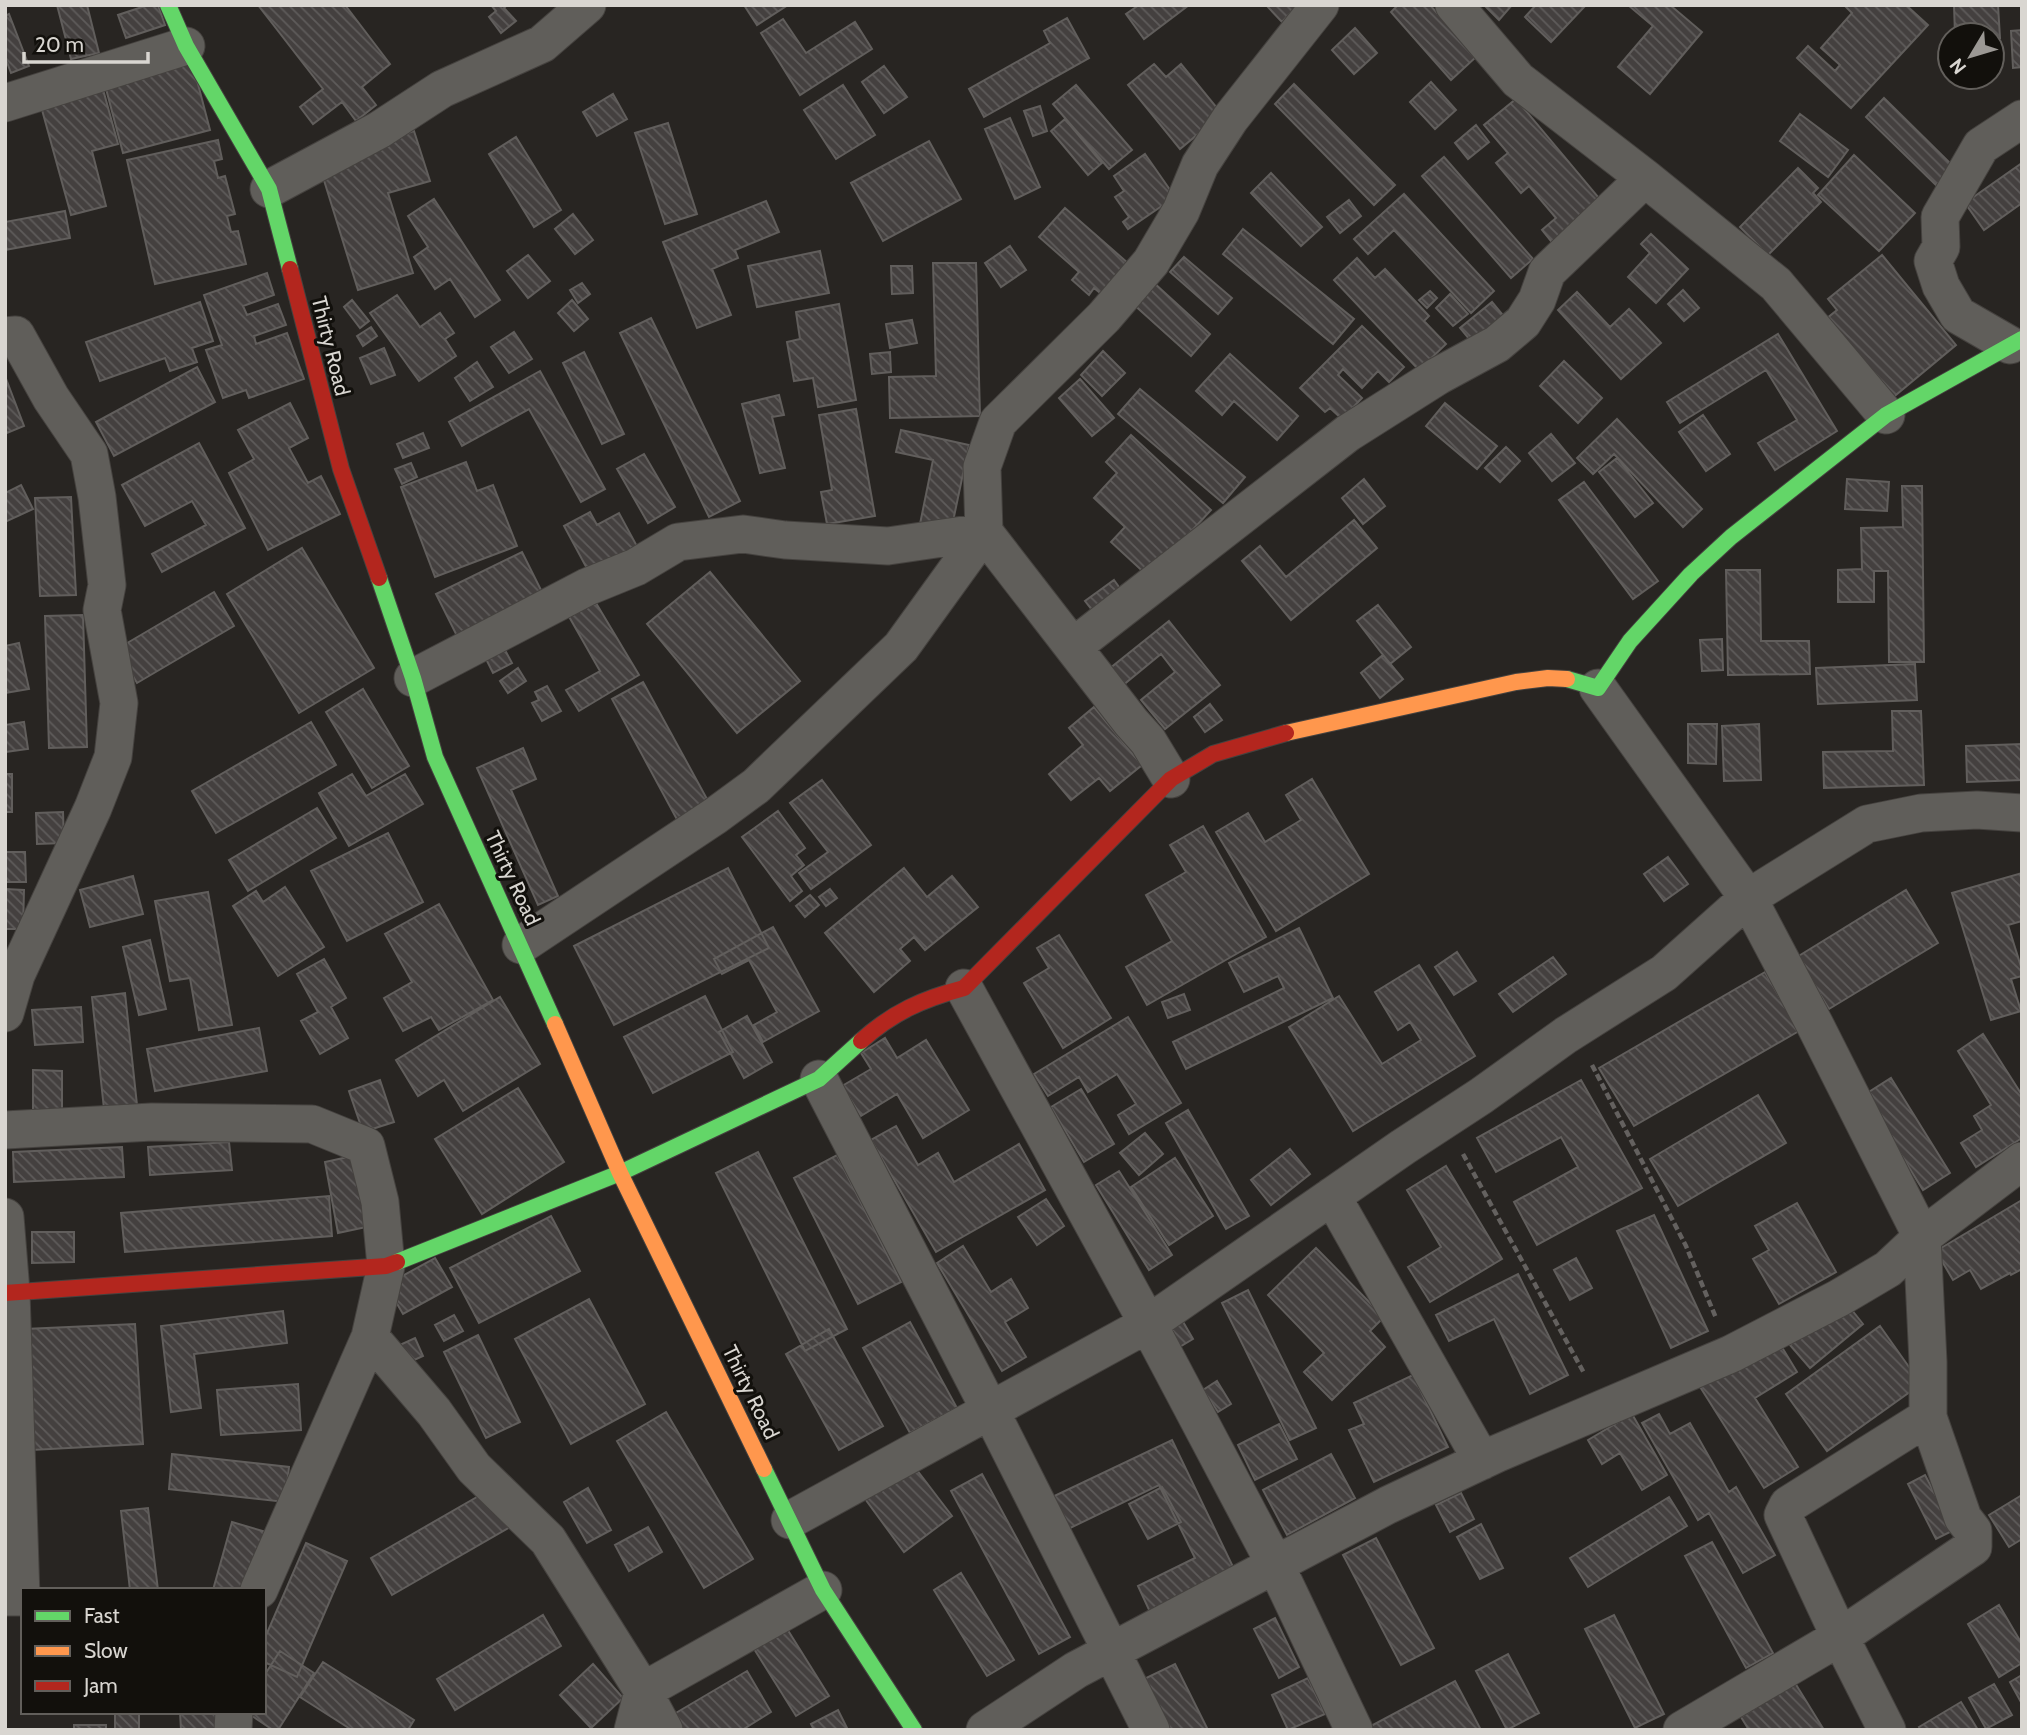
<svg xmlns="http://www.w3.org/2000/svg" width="2027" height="1735" font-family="Cabin,sans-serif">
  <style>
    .building { fill: url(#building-back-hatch); stroke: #615e5c; stroke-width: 2 }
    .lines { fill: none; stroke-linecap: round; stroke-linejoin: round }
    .street-casing { stroke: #45423f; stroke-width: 39 }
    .fast-casing { stroke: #45423f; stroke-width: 18 }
    .slow-casing { stroke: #45423f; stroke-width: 18 }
    .jam-casing { stroke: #45423f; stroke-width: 18 }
    .path { stroke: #64615f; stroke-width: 4.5; stroke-dasharray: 7 3.5; stroke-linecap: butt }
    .street { stroke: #605e5a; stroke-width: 37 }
    .fast { stroke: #63d668; stroke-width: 16 }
    .slow { stroke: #ff974d; stroke-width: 16 }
    .jam { stroke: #b3261e; stroke-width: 16 }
    .labels { text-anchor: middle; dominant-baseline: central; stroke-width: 6; stroke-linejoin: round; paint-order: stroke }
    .street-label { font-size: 21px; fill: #d9d6d1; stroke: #12100c }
  </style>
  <defs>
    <pattern id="building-back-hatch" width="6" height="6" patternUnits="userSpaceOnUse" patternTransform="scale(1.75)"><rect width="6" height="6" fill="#44403f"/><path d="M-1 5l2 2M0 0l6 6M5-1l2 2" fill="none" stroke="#5e5b5a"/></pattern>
  </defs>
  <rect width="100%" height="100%" fill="#282522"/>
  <path class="building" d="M57,5h30l12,48 -28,6z
    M148,5h10l7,20 -39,13 -8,-23z
    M258,5h87l45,59 -28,23 14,18 -20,16 -14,-19 -29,22 -13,-17 23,-18z
    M491,5h16l-3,3 12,13 -15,12 -12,-16 7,-6z
    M744,5h44l-31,20z
    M1139,5h50l-45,34 -18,-25z
    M1266,5h32l-16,17z
    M1398,5h32l46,52 -25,23 -60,-68z
    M1484,5h28l-13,15z
    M1536,5h50l-35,37 -26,-25z
    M1628,5h42l32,27 -52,62 -32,-27 35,-41z
    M1844,5h62l22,20 -77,83 -54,-50 11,-12 27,25 5,-6 -19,-17 31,-35z
    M1954,5h44l2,33h-8v-3h-37z
    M9,14l20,52 -18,7 -6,-16v-41z
    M1067,18l22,40 -105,59 -15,-28 81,-46 -6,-12z
    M783,19l23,34 49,-31 17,27 -72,46 -39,-62z
    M1355,28l22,25 -23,21 -22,-24z
    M2022,30v37l-9,1 -2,-37z
    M192,61l18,69 -87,23 -18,-68z
    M1154,64l12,13 15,-13 41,50 -42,35 -52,-64z
    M884,66l23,31 -23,16 -22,-31z
    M101,82l17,62 -26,7 14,55 -35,9 -32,-116z
    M1431,82l25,28 -21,19 -25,-27z
    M1294,84l101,101 -21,20 -99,-101z
    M843,85l32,50 -39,24 -32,-49z
    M1076,85l56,65 -23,19 -56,-65z
    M613,94l14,25 -30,17 -14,-24z
    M1884,98l70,69 -18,18 -70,-68z
    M1516,99l93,111 -50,41 -17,-21 14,-12 -27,-32 -8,7 -25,-30 12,-10 -24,-28z
    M1040,106l7,25 -14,5 -9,-25z
    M1800,114l48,36 -20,27 -48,-36z
    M1010,118l30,69 -25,12 -30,-70z
    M1065,119l37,44 -14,12 -37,-44z
    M668,123l29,91 -32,10 -30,-91z
    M1476,125l13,17 -21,17 -13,-16z
    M414,131l16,50 -42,12 25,80 -55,17 -40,-129z
    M516,137l45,73 -27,17 -45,-73z
    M218,140l4,19 -8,2 4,17 7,-2 10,38 -8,2 4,16 7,-1 8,33 -91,20 -28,-124z
    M929,141l32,58 -78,42 -32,-58z
    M1145,154l30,43 -47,32 -5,-7 6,-5 -14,-20 9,-6 -10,-15z
    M1854,155l61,58 -36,38 -61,-56z
    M1444,157l89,102 -22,19 -89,-102z
    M2022,163v40l-38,27 -19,-27z
    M1798,168l20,20 -5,5 8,9 -53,53 -28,-28z
    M1271,173l51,54 -21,19 -50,-53z
    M1404,194l90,97 -23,22 -77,-83 -26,24 -14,-15z
    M434,199l66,101 -25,17 -25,-38 -15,10 -21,-32 14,-10 -20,-31z
    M1349,200l12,16 -21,17 -13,-16z
    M766,201l13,31 -44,18 3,8 -26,11 19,46 -34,13 -34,-86z
    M1065,208l72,63 -27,30 -16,-13 -5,7 -17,-15 7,-8 -40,-35z
    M65,211l5,27 -65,12v-28z
    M573,214l20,26 -18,14 -20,-25z
    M1243,229l111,90 -21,25 -110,-90z
    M1651,234l37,35 -32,34 -28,-26 22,-24 -9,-9z
    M1010,246l16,24 -25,17 -16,-24z
    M820,251l9,42 -72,14 -9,-41z
    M528,255l22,26 -22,17 -21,-27z
    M1882,255l74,90 -65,54 -65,-80 11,-9 -9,-11z
    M1184,257l48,41 -14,16 -48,-42z
    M1357,258l18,20 10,-9 44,47 -5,5 22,23 -27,26 -85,-90z
    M933,263h43l4,153 -90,2 -1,-41 47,-1z
    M891,266h21l1,27 -21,1z
    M267,273l7,22 -31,11 4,9 31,-11 8,21 -32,11 2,8 31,-11 17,46 -55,19 -3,-8 -23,8 -17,-48 16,-5 -18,-50z
    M1153,282l57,52 -19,22 -58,-52z
    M582,283l8,11 -12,9 -8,-13z
    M1683,290l16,18 -15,13 -16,-17z
    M1430,291l7,7 -10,10 -8,-8z
    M1577,292l33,35 19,-18 32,34 -40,36 -63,-69z
    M1450,294l18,20 -15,12 -17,-18z
    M397,295l23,32 20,-14 14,20 -9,6 11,17 -37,25 -49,-68z
    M352,300l17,21 -9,7 -16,-21z
    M572,300l16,19 -14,12 -16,-18z
    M200,302l13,39 -21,7 5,14 -27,9 -5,-13 -65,23 -14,-39z
    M1492,302l15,18 -32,26 -15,-18z
    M839,304l17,96 -38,7 -5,-29 -19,3 -7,-39 13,-3 -4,-27z
    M651,318l89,183 -31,16 -89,-184z
    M912,320l5,23 -27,5 -4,-24z
    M1362,326l42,41 -15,15 -11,-11 -16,17 -19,-19 -5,6 24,23 -20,21 -12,-11 -5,4 -25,-24z
    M371,327l6,9 -14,10 -6,-10z
    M514,332l18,27 -23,14 -18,-26z
    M1778,334l59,97 -62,39 -17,-27 39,-23 -31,-50 -86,53 -13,-21z
    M384,348l11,27 -24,9 -11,-26z
    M1103,351l22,22 -23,23 -21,-21z
    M584,352l40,82 -22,10 -39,-81z
    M890,352l1,20 -19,2 -2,-20z
    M1230,354l68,62 -21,24 -43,-39 -12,14 -26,-24z
    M1564,361l38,37 -24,25 -38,-37z
    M477,362l16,25 -23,14 -15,-23z
    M197,367l18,35 -101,54 -18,-34z
    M540,371l65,118 -24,13 -52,-93 -67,37 -13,-24z
    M5,376l19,50 -17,7 -2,-5z
    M1080,379l34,39 -22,18 -33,-38z
    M1140,389l105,88 -22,26 -105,-89z
    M779,395l5,20 -12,2 13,51 -25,5 -18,-69z
    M290,403l18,35 -19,10 19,35 13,-7 19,38 -72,36 -39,-77 25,-14 -16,-29z
    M1445,403l52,43 -20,23 -51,-43z
    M856,409l19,107 -48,8 -6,-32 11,-2 -13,-75z
    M1703,415l27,39 -24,17 -27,-39z
    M1617,419l85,90 -19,18 -69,-73 -21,20 -16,-16z
    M901,430l68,15 -18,86 -31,-7 13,-64 -37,-8z
    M423,433l6,15 -26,10 -6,-14z
    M1551,434l24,29 -23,18 -23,-28z
    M1131,435l80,75 -62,67 -38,-35 14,-15 -31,-29 23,-25 -11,-11z
    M199,443l46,85 -83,44 -10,-18 54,-29 -14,-24 -47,25 -23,-41z
    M1506,447l14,14 -20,21 -15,-14z
    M644,454l31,53 -27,16 -31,-54z
    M1617,458l36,45 -18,14 -36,-45z
    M466,462l11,29 16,-6 24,61 -82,31 -34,-90z
    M411,463l6,14 -15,7 -7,-15z
    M1364,479l21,27 -22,18 -21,-26z
    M1847,479l42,3 -2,29 -42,-2z
    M1584,482l74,99 -25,18 -74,-99z
    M21,485l12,24 -28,13v-29z
    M1902,486h20l2,176h-35l-1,-91h-14v31h-36v-32l24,-1 -1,-41 42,-1z
    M71,497l5,98 -36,1 -5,-98z
    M590,512l7,13 22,-12 20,37 -48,26 -27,-50z
    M1354,520l23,28 -86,72 -49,-59 18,-15 26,31z
    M302,548l72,120 -75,45 -72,-119z
    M522,552l21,42 -86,42 -21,-42z
    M1726,570h34l1,71h48l1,33 -82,1z
    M710,572l90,109 -63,52 -90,-109z
    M1114,580l10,14 -28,21 -11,-14z
    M214,592l20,34 -97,57 -20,-34z
    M593,598l46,77 -60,36 -13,-21 34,-19 -33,-58z
    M1378,605l33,42 -21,17 -33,-43z
    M83,615l4,132 -38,1 -4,-132z
    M1169,621l51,64 -55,44 -24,-29 34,-28 -14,-18 -39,32 -13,-17z
    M1722,639l1,31 -21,1 -2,-31z
    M19,643l10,46 -24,4v-47z
    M505,650l7,13 -19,10 -7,-14z
    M1383,655l20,24 -23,19 -19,-25z
    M1915,664l2,36 -99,4 -2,-36z
    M518,668l8,13 -18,12 -8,-12z
    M643,682l70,128 -32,17 -69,-128z
    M547,686l14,25 -19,10 -10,-18 7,-3 -4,-8z
    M363,689l46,77 -37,22 -46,-76z
    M1210,704l12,16 -17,12 -11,-15z
    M1094,707l48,58 -32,26 -11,-13 -28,22 -22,-26 34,-29 -14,-17z
    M1892,711h29l3,74 -100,3 -1,-36 70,-1z
    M24,722l4,27 -23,3v-27z
    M311,722l25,43 -120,68 -24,-42z
    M1688,724h29l-1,40 -28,-1z
    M1759,724l2,56 -37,1 -2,-55z
    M2022,744v36l-55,2 -1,-36z
    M523,748l13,31 -25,11 47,106 -20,9 -61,-137z
    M5,774h7v38h-7z
    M352,774l14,22 39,-22 18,30 -74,42 -30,-53z
    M1312,779l57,95 -93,57 -60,-99 32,-19 17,29 36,-22 -15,-25z
    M822,780l49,65 -60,44 -12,-16 29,-21 -38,-49z
    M317,808l19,30 -88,53 -19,-31z
    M778,811l27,37 -9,7 8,10 -13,11 11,15 -12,10 -48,-64z
    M63,812l1,31 -27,1 -1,-31z
    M1203,826l63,111 -119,68 -21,-38 46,-26 -26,-46 40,-23 -16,-27z
    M388,833l35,69 -76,39 -36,-70z
    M5,852h20l1,30h-21z
    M1668,857l20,27 -24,17 -20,-27z
    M728,868l41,80 -155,77 -40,-79z
    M904,868l23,29 25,-21 26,31 -53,43 -11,-13 -14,12 10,12 -36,31 -49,-59z
    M2022,873v48l-14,4 14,45v6l-11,3 10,32 -30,9 -39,-127z
    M133,876l10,38 -53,13 -10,-37z
    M285,887l39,60 -46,29 -45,-70 23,-15 7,11z
    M5,889l19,1 -1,39h-18z
    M830,889l7,9 -11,8 -7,-9z
    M1906,890l32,53 -109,66 -32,-52z
    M208,892l24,133 -33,5 -9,-52 -20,3 -15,-80z
    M810,895l9,10 -14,12 -9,-11z
    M439,904l54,96 -54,30 -8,-13 -28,14 -19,-33 28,-16 -27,-48z
    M773,927l46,84 -56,31 -9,-17 23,-13 -28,-52 -27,14 -8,-15z
    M1299,928l34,70 -147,71 -13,-27 111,-54 -6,-12 -34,16 -15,-29z
    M1059,935l52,83 -48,30 -39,-65 25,-15 -12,-20z
    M150,940l16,69 -27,6 -16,-68z
    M1457,952l19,29 -22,14 -19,-28z
    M1553,957l13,17 -53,38 -14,-18z
    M324,959l22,39 -15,9 17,31 -28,16 -19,-33 17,-9 -21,-38z
    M1419,965l56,91 -122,75 -64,-104 50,-31 43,68 39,-24 -11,-18 -12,8 -23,-38z
    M1765,972l34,59 -165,95 -35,-58z
    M125,993l12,112 -33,4 -12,-112z
    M1184,994l6,16 -22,8 -6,-16z
    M705,996l28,56 -80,41 -29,-56z
    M500,997l40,67 -77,47 -19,-31 -26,16 -22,-36z
    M81,1007l2,35 -48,3 -3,-35z
    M747,1016l25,46 -28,16 -25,-46z
    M1128,1017l53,86 -52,31 -11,-19 18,-11 -19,-30 -29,18 -9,-15 -31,19 -14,-22z
    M259,1028l8,43 -112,20 -8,-42z
    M1983,1034l39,61v43l-46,29 -15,-24 21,-13 -8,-14 17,-11 -33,-54z
    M885,1038l12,20 29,-18 43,70 -46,28 -26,-44 -36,22 -19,-30 29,-17 -10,-16z
    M33,1070l29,1v40h-29z
    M1891,1078l59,95 -27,17 -59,-95z
    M380,1080l14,42 -31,10 -14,-41z
    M1581,1080l61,108 -105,57 -23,-43 64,-35 -17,-30 -65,35 -19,-34z
    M518,1088l46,74 -82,52 -47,-75z
    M1081,1089l33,55 -30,18 -33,-55z
    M1758,1095l28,48 -108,63 -28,-47z
    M1188,1110l61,106 -23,13 -60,-106z
    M896,1126l22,39 20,-12 16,29 65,-38 26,46 -109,62 -65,-112z
    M1145,1133l18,21 -24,21 -19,-22z
    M229,1142l3,28 -82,5 -2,-28z
    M122,1147l2,30 -110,5 -1,-30z
    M1290,1149l20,25 -39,31 -20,-25z
    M758,1152l89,177 -42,22 -89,-178z
    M357,1155l14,71 -33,7 -13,-71z
    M837,1155l64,127 -43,22 -64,-126z
    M1175,1158l38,58 -44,29 -38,-58z
    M1446,1166l56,93 -72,43 -22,-35 33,-20 -34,-57z
    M1119,1171l53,84 -23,15 -53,-85z
    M329,1196l3,40 -207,16 -4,-39z
    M1046,1199l18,27 -27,19 -19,-28z
    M2022,1200v69l-11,6 -1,-2 -29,16 -11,-19 -17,10 -17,-29z
    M1797,1203l39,69 -57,32 -26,-45 16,-9 -14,-24z
    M1654,1215l54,116 -37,17 -54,-117z
    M551,1216l29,55 -101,52 -29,-55z
    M32,1232h42v30l-42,1z
    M963,1246l28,46 20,-13 17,29 -23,14 21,35 -24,14 -65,-108z
    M1316,1248l68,69 -14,14 15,16 -53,53 -28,-28 20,-19 -56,-58z
    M435,1258l17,29 -49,27 -17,-29z
    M1576,1258l16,30 -22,12 -16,-30z
    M1518,1274l50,101 -38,19 -36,-75 -45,22 -13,-26z
    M1248,1290l68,138 -26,12 -68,-137z
    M589,1299l56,105 -74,40 -56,-105z
    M1844,1300l19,24 -53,44 -20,-23z
    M283,1311l4,32 -93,11 7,54 -30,4 -10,-86z
    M454,1315l9,16 -19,10 -9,-16z
    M1182,1320l11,19 -17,10 -11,-20z
    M910,1322l47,86 -47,25 -47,-85z
    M135,1324l8,120 -111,6 -7,-121z
    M1880,1326l41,58 -94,67 -41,-57z
    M829,1329l54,97 -44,24 -53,-96z
    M1774,1334l23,38 -42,26 43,69 -34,21 -67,-106z
    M478,1335l42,87 -34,16 -42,-86z
    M415,1338l8,18 -24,11 -8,-18z
    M1413,1375l35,72 -74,35 -25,-52 15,-6 -10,-21z
    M1217,1381l14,23 -13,8 -15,-22z
    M298,1384l3,46 -80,5 -4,-45z
    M666,1412l87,147 -49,29 -87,-147z
    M1632,1414l35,61 -25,15 -22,-37 -18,11 -14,-24z
    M1659,1414l11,20 20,-11 39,69 7,-5 39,68 -32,18 -34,-60 -11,7 -56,-97z
    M1279,1424l18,35 -42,21 -17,-35z
    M1172,1440l63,131 -85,41 -12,-26 57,-28 -36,-73 -95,46 -16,-32z
    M172,1454l117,13 -4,35 -116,-13z
    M1331,1454l24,44 -68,37 -24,-45z
    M907,1457l45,59 -48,36 -44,-60z
    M982,1474l88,163 -31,17 -88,-163z
    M1925,1475l29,55 -18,9 -28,-55z
    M1162,1487l19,35 -33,17 -19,-35z
    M588,1488l23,42 -24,13 -23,-41z
    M489,1490l21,37 -118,68 -21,-37z
    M1461,1493l13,26 -24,13 -14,-27z
    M2022,1495v44l-13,8 -20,-32z
    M1669,1497l18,29 -99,61 -18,-29z
    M148,1508l10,82h-28l-9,-79z
    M232,1522l34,10 -16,58h-37z
    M1481,1524l22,44 -23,11 -23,-42z
    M648,1527l14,25 -33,19 -14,-26z
    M1376,1538l58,110 -33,17 -58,-110z
    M1712,1542l61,111 -27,15 -61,-112z
    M306,1543l41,18 -50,116 -33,-15v-22z
    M961,1573l53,87 -27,16 -53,-86z
    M1999,1605l23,39v19l-23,14 -31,-53z
    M543,1615l18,31 -106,64 -18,-31z
    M1614,1615l50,99 -29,14 -50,-99z
    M1275,1618l24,49 -20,11 -25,-49z
    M784,1624l45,72 -33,20 -45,-72z
    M280,1651l34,22 -36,57h-5l-27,-18h18v-36z
    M1508,1654l31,59 -32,17 -31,-59z
    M323,1662l91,58 -6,10h-56l-52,-33z
    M593,1664l30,34 -32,30 -31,-33z
    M1175,1664l33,66h-44l-24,-49z
    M747,1671l24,41 -29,18h-65l-8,-13z
    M2022,1675v29l-12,-22z
    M1308,1678l17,36 -37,16 -16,-35z
    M1455,1681l26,49h-111l-1,-3z
    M1795,1683l29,47h-75l-8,-13z
    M1994,1684l18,31 -26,14 -17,-31z
    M1961,1702l17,28h-57l-2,-3z
    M838,1710l10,20h-34l-3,-6z
    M115,1712h24v18h-24z
    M180,1712h37l1,18h-37z
    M74,1725h32v5h-32z"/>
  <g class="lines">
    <g class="street-casing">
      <path id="street" d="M1454,5l64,75 127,98 131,106 110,131
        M5,103l181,-57
        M269,189l110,-59 63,-41 100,-45 45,-39
        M5,336l11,-1 35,63 38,56 8,43 10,88 -5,25 17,93 -6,54 -20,51 -77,167 -11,38
        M2010,345l-52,-30 -17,-29 -8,-25 8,-14 -1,-30 41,-71 41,-27
        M1074,646l274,-213 90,-57 59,-32 26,-22 14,-22 10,-28 98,-94
        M413,678l174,-91 49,-20 42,-25 65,-8 42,6 103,6 96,-14 147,190 17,19 23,38
        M1598,688l150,210 67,127 107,212 6,125v55l35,101 10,13v16l-133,90 -158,93
        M521,945l194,-129 41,-30 145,-139 83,-115 -2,-65 16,-45 106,-105 47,-55 30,-51 19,-46 30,-46 90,-114
        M964,988l184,336 128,242 78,164
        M819,1079l171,331 161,320
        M5,1130l147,-8 160,2 54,22 14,56 6,64 -16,71 -111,253
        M1332,1196l150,265
        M5,1217l6,75 10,305h-16
        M370,1337l64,75 40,56 74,72 95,151 21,39
        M790,1520l358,-196 255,-177 78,-51 85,-61 98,-62 84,-75 119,-74 54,-11 56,-3 45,3
        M233,1730l1,-18
        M633,1730l10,-39 180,-101
        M985,1730l91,-60 312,-165 108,-51 235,-100 108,-56 49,-29 34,-32 100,-76
        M1887,1730l-47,-93 -57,-122 5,-10 140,-88"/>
    </g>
    <g class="fast-casing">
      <path id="fast" d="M168,5l18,41 83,143 21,80
        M379,578l34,100 22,79 120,267
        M1567,679l31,9 32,-47 61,-67 40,-37 155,-122 136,-76
        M397,1262l223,-89 199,-94 42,-38
        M764,1469l59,121 91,140"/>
    </g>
    <g class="slow-casing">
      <path id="slow" d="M1286,733l230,-51 32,-4 19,1
        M555,1024l65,149 144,296"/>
    </g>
    <g class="jam-casing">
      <path id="jam" d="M290,269l51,200 38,109
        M861,1041c32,-29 62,-42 103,-53l207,-209 42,-25 73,-21
        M5,1293l381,-27 11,-4"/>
    </g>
    <path class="path" d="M1592,1065l94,181 30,72
      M1463,1154l121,219"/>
    <use href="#street" class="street"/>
    <use href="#fast" class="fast"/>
    <use href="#slow" class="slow"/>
    <use href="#jam" class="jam"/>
  </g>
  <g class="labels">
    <g class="street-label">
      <text transform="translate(331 346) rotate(76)">Thirty Road</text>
      <text transform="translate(513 878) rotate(65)">Thirty Road</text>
      <text transform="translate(751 1392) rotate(64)">Thirty Road</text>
    </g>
  </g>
  <rect width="2027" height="1735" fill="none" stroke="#d9d6d1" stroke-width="14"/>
  <rect x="21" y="1588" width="245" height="126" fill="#12100c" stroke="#625f5b" stroke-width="2"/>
  <rect x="35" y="1611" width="35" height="10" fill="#63d668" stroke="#625f5b" stroke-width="2"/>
  <text x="84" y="1623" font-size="21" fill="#d9d6d1">Fast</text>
  <rect x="35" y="1646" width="35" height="10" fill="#ff974d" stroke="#625f5b" stroke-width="2"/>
  <text x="84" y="1658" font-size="21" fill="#d9d6d1">Slow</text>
  <rect x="35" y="1681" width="35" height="10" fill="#b3261e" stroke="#625f5b" stroke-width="2"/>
  <text x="84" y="1693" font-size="21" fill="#d9d6d1">Jam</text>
  <g transform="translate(1971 56) rotate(232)"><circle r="33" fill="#12100c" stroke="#625f5b" stroke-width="2"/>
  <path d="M0-5L12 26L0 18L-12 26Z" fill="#9b9894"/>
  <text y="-10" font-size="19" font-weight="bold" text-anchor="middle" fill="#d9d6d1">N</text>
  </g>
  <path d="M24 52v10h124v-10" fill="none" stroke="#d9d6d1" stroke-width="3.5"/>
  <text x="35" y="52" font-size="21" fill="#d9d6d1" stroke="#12100c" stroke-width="5" paint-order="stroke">20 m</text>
</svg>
